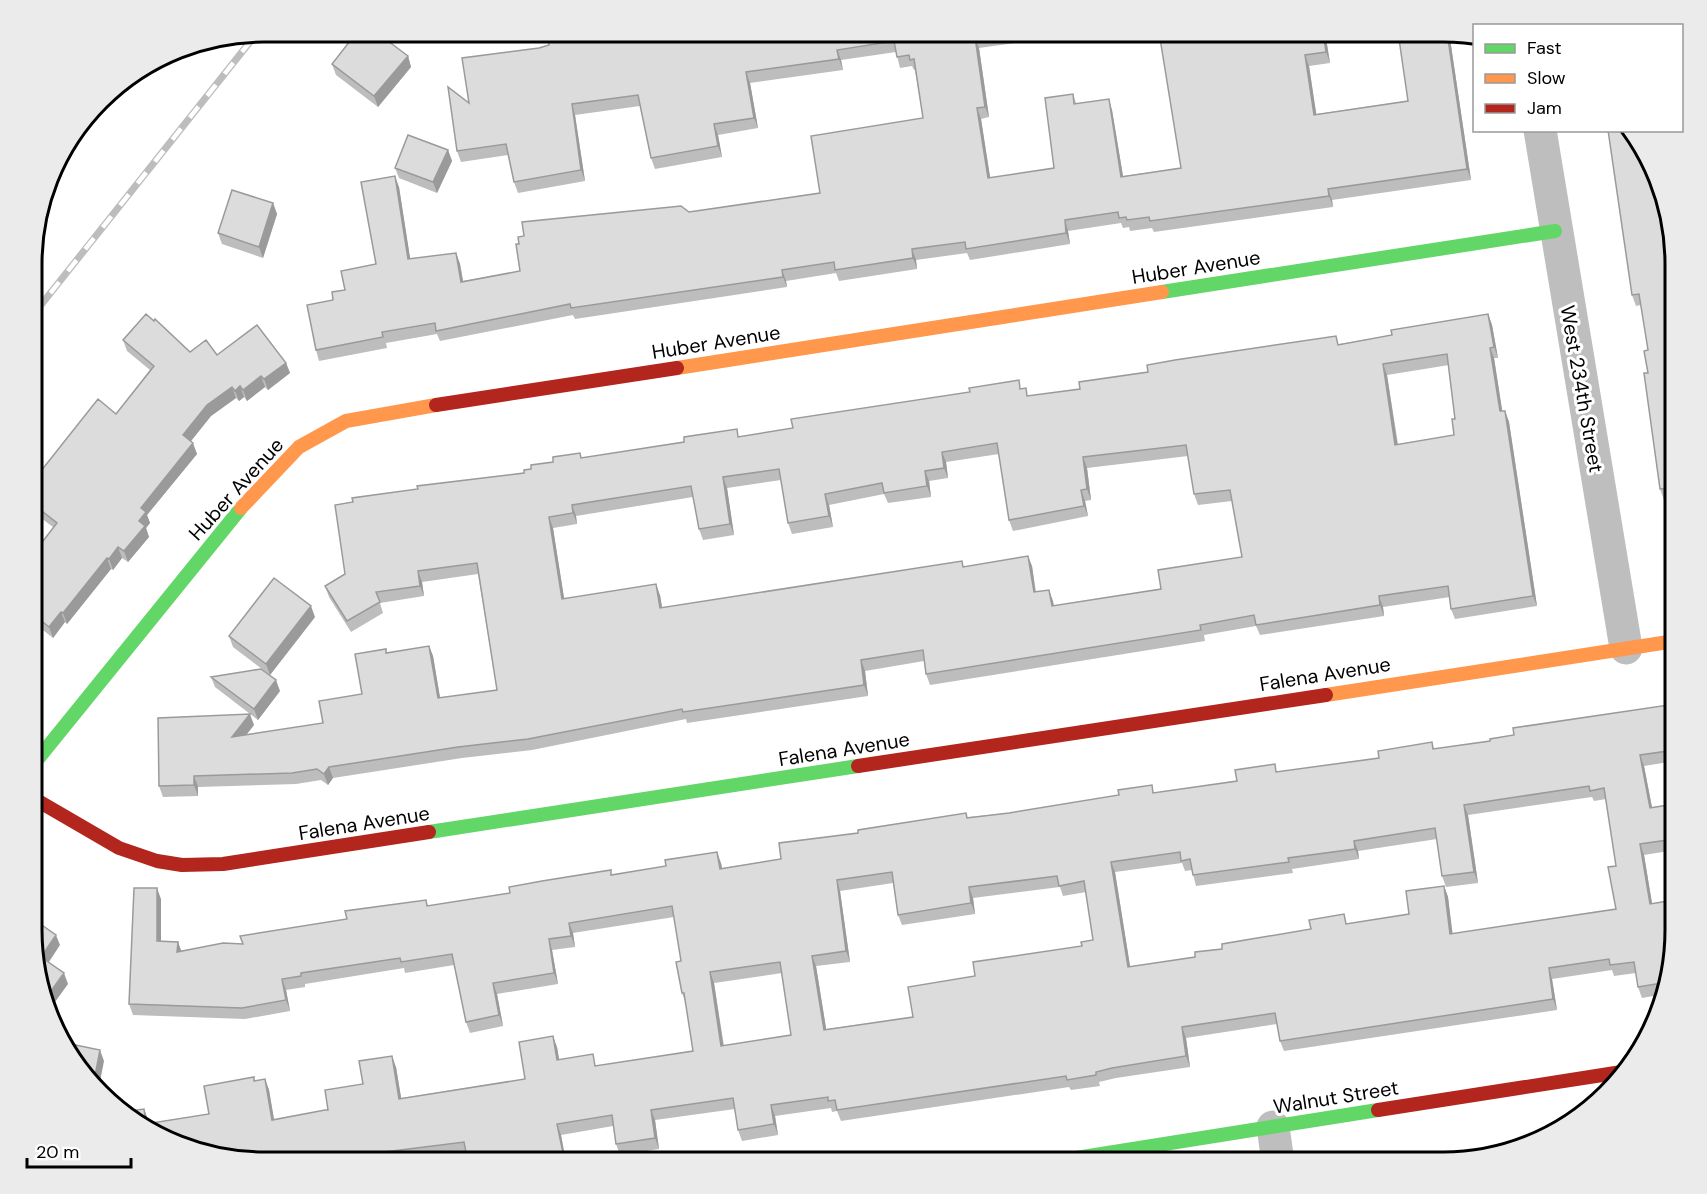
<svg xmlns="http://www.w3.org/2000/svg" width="1707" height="1194" font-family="'DM Sans',sans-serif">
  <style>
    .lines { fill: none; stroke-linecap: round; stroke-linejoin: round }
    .street { stroke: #bebebe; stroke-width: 33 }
    .fast { stroke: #63d668; stroke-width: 14 }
    .slow { stroke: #ff974d; stroke-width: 14 }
    .jam { stroke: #b3261e; stroke-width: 14 }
    .rail-casing { stroke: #bdbdbd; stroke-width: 7 }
    .rail { stroke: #fff; stroke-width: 4.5; stroke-dasharray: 14; stroke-linecap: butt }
    .wall { fill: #bdbdbd; fill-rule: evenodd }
    .shaded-wall { fill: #9a9a9a }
    .building { fill: #dcdcdc; stroke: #9a9a9a; stroke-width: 1.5; fill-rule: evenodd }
    .labels { text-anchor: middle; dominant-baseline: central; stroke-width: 6; stroke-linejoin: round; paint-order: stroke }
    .street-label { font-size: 20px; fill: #000; stroke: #fff }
    .rim { fill: none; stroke: #000; stroke-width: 3 }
  </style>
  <rect width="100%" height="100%" fill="#fff"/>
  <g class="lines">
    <path class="street" d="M1540,130l86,518
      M1273,1127l5,35"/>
    <path class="fast" d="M1162,292l393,-61
      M33,765l208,-257
      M429,832l429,-66
      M1051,1162l327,-52"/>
    <path class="slow" d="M677,368l485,-76
      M241,508l58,-61 47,-26 90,-16
      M1326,695l349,-54"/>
    <path class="jam" d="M436,405l241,-37
      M858,766l468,-71
      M33,798l86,50 38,13 25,4 41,-1 206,-32
      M1378,1110l250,-39"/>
    <g class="rail-casing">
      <path id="rail" d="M33,315l224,-282"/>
    </g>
    <use href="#rail" class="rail"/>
  </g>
  <path class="wall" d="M1013,32l2,11 -36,5 10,69 -8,2 9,59 64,-10 19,-74 3,9 36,7 11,66 58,-8 -22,-136h166l5,31 -21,3 7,48 92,-13 -10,-69h51l22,148 -139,20 1,7 -179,25 -2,-4 -22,3 -1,-4 -6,1 -2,-5 -53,8 2,13 -100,16 -3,-7 -51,7 1,9 -78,12 -3,-8 -50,8 1,6 -212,32 -2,-4 -133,26 -3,-7 -51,9 1,5 -68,13 -3,-11 17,-50 43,-36 23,-77 11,72 46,-6 4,11 3,17 57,-10 169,-59 131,-19 103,-75 -8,-48h-1l-2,-4 -12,2 -4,-16 -55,8 2,10 -93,13 8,45 -40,7 4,22 -67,12 -4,-11 -11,-52 -65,9 10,66 -67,12 -4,-11 -6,-27 -47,7 -4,-11 12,-48 -7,-45z
    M1068,32h52l-49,8z
    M408,56l3,11 -33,40 -42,-32 -4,-11z
    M1626,130l44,369 -6,1 -4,-11 -12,-116v-23l-7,-45 -5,1 -4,-11z
    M448,150l4,11 -15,32 -38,-15 -4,-10z
    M273,203l4,11 -14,44 -41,-14 -4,-11z
    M1488,314l4,11 6,33h-4l8,53h3l4,11 28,184 -82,13 -4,-10 -1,-12 -67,10 1,9 -124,19 -4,-9 -52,9 1,6 -275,44 -4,-11 -2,-13 -59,10 3,25 -181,27 -1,-4 -154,31 -70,8 -129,20 -5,7 -7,-5 -25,4 -98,3v9l-35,1 -4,-11 95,-61 -8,10 77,-12 39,-29 24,-45 1,4 42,-7 4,10 7,42 57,-8 -19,-116 -56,8 2,14 -44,7 3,10 -32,19 -22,-35 -4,-11 199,-113 58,-15 158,-21 282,-49 6,8 52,-7 259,-45 53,-9zM1449,365l6,54 -1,16 -56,9 -11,-69zM999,454l10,66 4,11 75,-15 -3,-15 6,-1 -4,-32 101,-12 6,38 4,11 34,-4 10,56 -81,32 -107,17 -5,-16 -13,2 -4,-26 -68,1 -302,41 -2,-13 -96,4 -11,-71 24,-4 -1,-8 117,-19 6,32 4,11 31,-5 -7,-47 54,-8 7,43 4,11 41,-7 -4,-22 55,-11 4,9 43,-6 -2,-16 19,-3 -2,-16z
    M123,340l67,12 96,11 4,10 -22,17 -3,-3 -18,14 -3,-4 -5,4 -3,-3 -25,18 -20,25 6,13 -50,61 3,8 -4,5 3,9 -21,25 -6,-4 -9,12 -2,-1 -44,55 -2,-2 -12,16 -10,-8 -10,12v-88l20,-27 -20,-15v-31l83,-67 34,-44 -23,-19z
    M315,617l-45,58 -37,-28 -4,-11z
    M211,677l69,14 -22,29 -43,-33z
    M1675,704v57l-31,5 8,41 23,-3v46l-31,5 8,49 23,41 -10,49 -23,4 -4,-11 -2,-14 -22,3 -2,-6 -60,9 5,31 -273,41 -4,-10 -3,-17 -91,14 4,29 -74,11 -17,4 1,4 -29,4 -2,-3 -228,34 -4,-10 -5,1 -1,-4 -56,8 3,19 -36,6 -4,-11 -3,-21 -80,11 4,29 -39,6 -4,-11 -3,-18 -52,9 5,27h-98l-2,-9 -76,9h-141l-126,-47 25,4v4l61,-9 45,-37 1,4 10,-2 4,11 5,30 54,-10 35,-26 33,-17 5,31 124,-19 32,-32 2,12 38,7 96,-15 -7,-47 -4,-11 -1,-32 -7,-44 -101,16 2,14 -23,3 6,34 -61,10 6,32 -33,7 -4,-11 -12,-57 -49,8 -1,-5 -99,16v3l-19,3 4,21 -45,8 -112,-4 -4,-11 32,-105v43h17l3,9 62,-7 183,-44 2,6 82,-13 102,-18 109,-12 1,5 59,-9 77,-26 110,-16 41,-4 228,-32 41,-9 101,-14 53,-16 2,7 56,-8 24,-6zM1592,797l2,4 12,-2 10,67v43l-164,25 -4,-37 -4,-11 -35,28 -61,10 -126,25 -27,8 -65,10 -15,-95 67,-9 3,8 7,-1 4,16 97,-13 -1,-4 67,-10 -1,-8 79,-12 5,37 4,11 32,-4 -10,-68zM893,883l5,32 4,10 73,-11 -2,-16 87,-11 3,9 23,-4 7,48 -11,6 -107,30 -62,41 -87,12 -10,-63 34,-4 -10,-71zM782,973l9,62 -67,11 -10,-63z"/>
  <path class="shaded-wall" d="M1011,32h2l2,11z
    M1323,32h2l5,31 -4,-11z
    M1447,32h2l22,148 -4,-11z
    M975,37l4,11 10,69 -4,-10z
    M837,50l4,10 2,10 -4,-11z
    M1305,55l4,11 9,59 -4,-10z
    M408,56l3,11 -33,40 -4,-11z
    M746,72l4,11 8,45 -4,-10z
    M1109,99l3,11 13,78 -4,-11z
    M572,104l3,11 10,66 -4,-11z
    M977,108l4,11 11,70 -4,-11z
    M714,124l4,11 4,22 -4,-11z
    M448,150l4,11 -15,32 -4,-11z
    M395,176l4,11 13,83 -4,-11z
    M1328,189l4,11 1,7 -4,-11z
    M273,203l4,11 -14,44 -4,-11z
    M1065,220l3,11 2,13 -4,-11z
    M912,249l4,11 1,9 -4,-11z
    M456,253l4,11 5,28 -4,-10z
    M782,270l4,11 1,6 -4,-10z
    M1488,314l4,11 6,33 -4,-11z
    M1490,348l4,10 10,64 -4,-11z
    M286,363l4,10 -22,17 -4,-11z
    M1383,364l4,11 12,80 -4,-10z
    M261,376l4,11 -18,14 -4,-11z
    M240,386l4,11 -5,4 -4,-10z
    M232,387l4,11 -25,18 -24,30 -4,-11 24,-30z
    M1505,411l4,11 28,184 -4,-10z
    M193,443l4,11 -50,61 3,8 -4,5 3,9 -21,25 -4,-11 15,-30 2,-13z
    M942,452l4,10 2,16 -4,-10z
    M1083,457l4,11 4,32 -4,-11z
    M925,471l4,10 2,16 -4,-11z
    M723,477l4,11 7,47 -4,-11z
    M1081,490l4,11 3,15 -4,-10z
    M825,494l4,11 4,22 -4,-11z
    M572,505l4,11 1,8 -4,-11z
    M549,517l4,11 13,82 -4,-11z
    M118,547l4,11 -9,12 -4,-11z
    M1028,556l4,10 5,37 -3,-11z
    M107,558l4,11 -44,55 -4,-11z
    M418,571l4,11 2,14 -4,-10z
    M656,584l4,11 4,24 -4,-11z
    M1049,590l4,11 3,16 -4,-11z
    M1379,596l4,11 1,9 -4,-11z
    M311,606l4,11 -45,58 -4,-11z
    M61,612l4,10 -12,16 -4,-11z
    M39,619l4,11 -10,12v-16z
    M429,646l4,10 9,53 -4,-11z
    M861,660l4,11 3,25 -4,-11z
    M276,680l4,11 -22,29 -4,-11z
    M250,714l4,11 -18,23 -4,-11z
    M1640,755l4,11 10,52 -4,-10z
    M329,767l4,11 -5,7 -4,-11z
    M194,776l4,11v9l-4,-11z
    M1464,805l4,10 10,68 -4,-11z
    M1354,841l4,10 1,8 -4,-10z
    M1640,844l4,11 10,60 -4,-11z
    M717,852l4,11 3,16 -4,-10z
    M1111,862l4,10 17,106 -4,-11z
    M837,880l3,11 10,71 -4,-11z
    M1444,886l4,11 6,48 -4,-11z
    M969,887l4,11 2,16 -4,-11z
    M157,888l4,11v53l-4,-11z
    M569,923l4,10 2,14 -4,-11z
    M56,935l4,10 -15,23 -4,-11z
    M549,939l3,11 6,34 -4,-11z
    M178,942l4,11 -5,-1z
    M812,956l4,10 12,74 -4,-10z
    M1549,968l3,11 5,31 -4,-11z
    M710,972l4,11 11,74 -4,-11z
    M64,973l4,11 -18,25 -4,-11z
    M282,979l4,11 4,21 -4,-11z
    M493,983l4,11 6,32 -4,-11z
    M1182,1027l4,11 4,29 -4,-11z
    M553,1036l4,11 4,24 -4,-11z
    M100,1050l4,11 -5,26 -5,-6z
    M392,1056l4,11 7,42 -4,-10z
    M265,1079l4,11 7,41 -4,-11z
    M771,1105l4,11 3,19 -4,-11z
    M144,1109l4,10 1,10 -3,-5z
    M651,1110l4,10 4,29 -4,-11z
    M557,1124l4,11 5,27 -3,-9z"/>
  <path class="building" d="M357,32h6l12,9 5,-6 28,21 -34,40 -42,-32z
    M578,32h433l-36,5 10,70 -8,1 11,70 66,-10 -9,-70 28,-4 1,10 35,-5 12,78 60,-9 -22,-136h164l3,20 -21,3 9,60 94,-14 -10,-69h49l20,137 -139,20 1,7 -179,25 -1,-4 -22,3 -1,-3 -7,1 -1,-6 -53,8 1,13 -100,16 -1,-7 -53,7 1,9 -78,12 -1,-8 -52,8 1,7 -212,31 -1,-4 -134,27 -1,-8 -53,9 1,5 -67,13 -9,-45 26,-5 -1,-8 13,-2 -4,-19 35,-7 -15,-82 34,-6 13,83 48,-6 5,29 59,-11 -4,-27h3l-1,-7 6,-1 -2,-14 159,-16 8,6 131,-19 -9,-57 112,-18 -9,-59 -4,1 -1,-5 -12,2 -3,-16 -57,9 2,9 -93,13 8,46 -40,6 4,22 -67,12 -13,-63 -66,9 9,66 -67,12 -8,-38 -49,7 -9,-64 21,16 -7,-45 77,-10 10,-3 -1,-9z
    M1608,130h18l25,31 24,88v295l-7,-56 -8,1 -16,-116h4l-4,-22 4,-1 -9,-56 -7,1z
    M408,135l40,15 -15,32 -38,-14z
    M232,190l41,13 -14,44 -41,-14z
    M146,314l8,7 1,-2 35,33 16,-12 11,15 40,-30 29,38 -22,16 -3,-3 -18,14 -3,-4 -5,5 -3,-4 -25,18 -24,30 10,8 -52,65 5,4 -7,9 6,5 -21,25 -6,-4 -9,12 -2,-1 -44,55 -2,-1 -12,15 -10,-8 -6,7v-72l24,-31 -24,-19v-23l65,-82 18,15 38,-48 -31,-26z
    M1488,314l6,33 -4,1 10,63h5l28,185 -82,13 -3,-23 -69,10 1,9 -124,20 -2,-10 -54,10 1,5 -275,44 -3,-24 -62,10 3,25 -181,27 -1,-3 -154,30 -70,8 -129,20 -5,7 -7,-5 -25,4 -98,3v9l-35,1 -1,-68 92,-4 -18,23 91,-14 -4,-22 43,-7 -7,-40 31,-5v4l43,-7 9,52 59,-8 -20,-127 -59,8 2,15 -44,6 4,10 -33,19 -22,-35 20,-12 -10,-69 18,-3 -1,-4 66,-9 -1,-3 107,-13v-3l7,-1v-4l22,-3v-5l27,-4 1,5 103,-16v-5l53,-8 1,8 55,-9 -2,-9 179,-27 -1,-4 50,-8 1,9 6,-1 1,8 53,-7 -1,-7 69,-10 -1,-7 28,-5 161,-24 2,9 54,-10 -1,-5zM1447,354l8,65h-3l2,16 -59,10 -12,-81zM997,443l12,77 75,-14 -3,-16 6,-1 -4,-32 103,-12 8,49 36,-4 12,67 -84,13 3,19 -109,17 -3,-16 -15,2 -6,-36 -65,11 -1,-6 -302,47 -4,-24 -94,15 -13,-82 24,-4 -1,-8 119,-19 8,43 31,-5 -7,-47 56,-8 9,54 41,-7 -4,-22 57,-11 2,10 43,-7 -2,-15 19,-3 -2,-16z
    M274,578l37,28 -45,58 -37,-28z
    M261,669l15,11 -22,29 -43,-32z
    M1675,704v46l-35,5 10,53 25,-4v35l-35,5 10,60 25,-4v45l-7,37 -30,5 -4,-25 -24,3 -1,-6 -60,9 4,31 -273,42 -5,-28 -93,14 4,29 -74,12 -16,4v3l-29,5 -1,-4 -229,34 -2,-10 -7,1v-4l-57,8 3,19 -36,6 -5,-32 -82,12 4,28 -39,6 -4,-29 -55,9 6,29 -57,9h-38l-4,-20 -103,13 1,7h-40v-2l-11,2h-62l-60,-12 -66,-35 -2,-3 23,-3 2,15 63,-10 -5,-28 50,-9v4l11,-2 7,41 53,-10h3l-3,-20 38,-6 -4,-23 33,-5 7,43 126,-20 -6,-37 34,-6 4,24 36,-6 2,12 98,-15 -9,-58h-2l-6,-31 5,-1 -9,-55 -103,17 2,13 -22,3 5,34 -61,10 6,32 -33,7 -14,-68 -51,8 -1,-4 -99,15v3l-19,3 4,21 -44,8 -113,-4 5,-116h23v53l21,1 -1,10 46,-9 20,1 -3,-8 107,-17 -2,-8 81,-11 1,6 83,-13 -1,-6 33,-6 69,-11v5l55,-9 -1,-6 52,-8 3,17 61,-10 -2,-16 79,-10v-3l108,-17 1,5 42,-5 110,-18 -1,-5 34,-5 1,8 84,-12 -2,-11 40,-6 1,8 103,-14 -1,-7 54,-9 1,7 57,-8v-2l24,-4 -1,-7zM1589,786l1,5 14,-3 12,78 -8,1 8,42 -166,25 -6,-48 -38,5 3,23 -63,10 -2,-10 -35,6 2,9 -89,15v5l-27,3v5l-67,10 -17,-105 69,-10 1,9 9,-2 3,16 96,-13 -1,-4 67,-9 -1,-8 81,-13 7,48 32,-4 -10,-67zM892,872l6,43 73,-12 -2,-16 88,-11 2,10 25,-5 9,59 -12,2 1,4 -109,16 2,14 -67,11 5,30 -89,13 -12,-74 34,-5 -9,-71zM780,962l11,73 -70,11 -11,-74z
    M33,919l23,16 -15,22 23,16 -18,25 -13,-38z
    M61,1042l39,8 -6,31 -32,-35z
    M1525,1143l-82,19h-46z"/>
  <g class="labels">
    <g class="street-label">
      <text transform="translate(1196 267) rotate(-9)">Huber Avenue</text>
      <text transform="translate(716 342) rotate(-9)">Huber Avenue</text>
      <text transform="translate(1582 389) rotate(80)">West 234th Street</text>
      <text transform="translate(236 489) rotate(-48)">Huber Avenue</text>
      <text transform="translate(1325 674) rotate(-9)">Falena Avenue</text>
      <text transform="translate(844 749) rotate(-9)">Falena Avenue</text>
      <text transform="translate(364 823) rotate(-9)">Falena Avenue</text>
      <text transform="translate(1336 1097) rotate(-9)">Walnut Street</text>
    </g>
  </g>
  <path d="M0 0H1707V1194H0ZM264 42H1443A222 222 0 0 1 1665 264V930A222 222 0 0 1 1443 1152H264A222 222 0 0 1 42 930V264A222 222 0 0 1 264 42Z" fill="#ebebeb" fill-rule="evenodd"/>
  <path class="rim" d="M264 42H1443A222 222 0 0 1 1665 264V930A222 222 0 0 1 1443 1152H264A222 222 0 0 1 42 930V264A222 222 0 0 1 264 42Z"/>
  <rect x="1473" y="24" width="210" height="108" fill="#ffffff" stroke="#999999" stroke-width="1.5"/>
  <rect x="1485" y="44" width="30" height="9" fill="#63d668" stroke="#999999" stroke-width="1.5"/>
  <text x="1527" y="54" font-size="18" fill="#000000">Fast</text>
  <rect x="1485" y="74" width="30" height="9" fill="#ff974d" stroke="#999999" stroke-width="1.5"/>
  <text x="1527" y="84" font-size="18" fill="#000000">Slow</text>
  <rect x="1485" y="104" width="30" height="9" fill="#b3261e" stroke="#999999" stroke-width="1.5"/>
  <text x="1527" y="114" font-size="18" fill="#000000">Jam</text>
  <path d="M27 1158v9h104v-9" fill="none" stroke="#000000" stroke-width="3"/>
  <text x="36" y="1158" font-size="18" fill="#000000" stroke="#ffffff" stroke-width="4.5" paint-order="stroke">20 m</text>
</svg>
